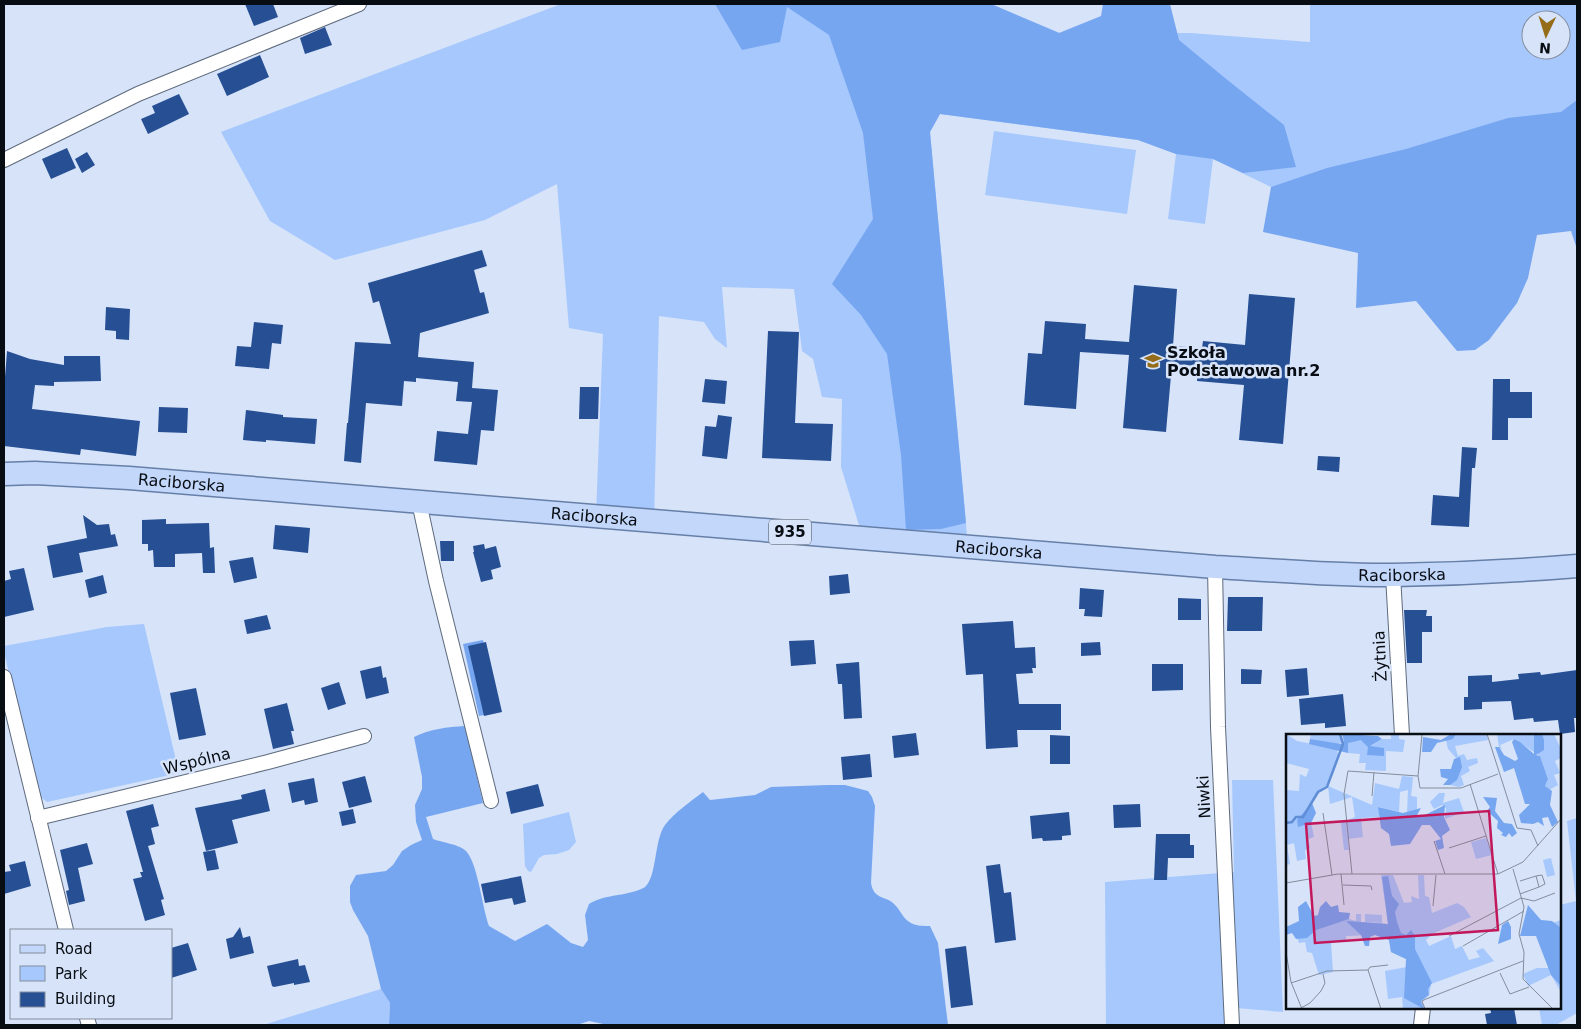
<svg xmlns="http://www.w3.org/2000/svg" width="1581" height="1029" font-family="'DejaVu Sans',sans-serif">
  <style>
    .green { fill: #a6c8fd; fill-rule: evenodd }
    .forest { fill: #77a6f1 }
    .building { fill: #264f94 }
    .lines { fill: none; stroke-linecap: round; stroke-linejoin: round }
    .minor-casing { stroke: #5e6a7c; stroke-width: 16 }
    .primary-casing { stroke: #667fa7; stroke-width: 25 }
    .minor { stroke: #fff; stroke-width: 14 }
    .primary { stroke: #c2d7fa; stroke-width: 22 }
    .labels { text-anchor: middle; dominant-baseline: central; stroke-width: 5; stroke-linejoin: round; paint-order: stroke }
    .shield { fill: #d6e3f9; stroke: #464c58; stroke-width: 1 }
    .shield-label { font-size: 15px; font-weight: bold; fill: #080c13 }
    .poi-label { font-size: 16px; font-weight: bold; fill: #080c13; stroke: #d6e3f9; text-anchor: start }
    .street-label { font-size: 16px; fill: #080c13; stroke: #d6e3f9 }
    .inset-river { fill: none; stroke: #5f8dd6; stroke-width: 2.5 }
    .inset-road { fill: none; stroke: #848d9d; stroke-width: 1 }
    .view { fill: #c2185b; fill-opacity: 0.15; stroke: #c2185b; stroke-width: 2.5 }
    .inset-edge { fill: none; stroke: #080c13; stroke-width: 2.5 }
  </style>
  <rect width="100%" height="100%" fill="#d6e3f9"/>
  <path class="green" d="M561,4h430l69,29h130l120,9v-38h267v177l-306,6 -58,-28 -8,65 -37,-5 8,-65 -38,-14 -198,-26 -10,18 38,414 -105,-8 -22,-71 1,-68 -20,-2 -9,-38 -11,-8 -8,-62 -72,-2 5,61 -12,-9 -11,-17 -45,-6 -5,205 -58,-5 7,-182 -34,-6 -12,-144 -72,36 -150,40 -65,-39 -49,-89zM1531,20h30v30h-30z
    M994,131l142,19 -9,64 -142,-19z
    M144,624l35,149 -132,29 -10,-8 -33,-142v-6l103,-19z
    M1232,780h41l10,232 -47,-4 -4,17h-126l-1,-143 129,-10z
    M569,812l7,30 -7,8 -12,4 -13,1 -5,3 -8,14 -3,-1 -3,-5 -2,-42z
    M1577,818v195l-21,12h-14l-3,-17h21v-103l16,-4 -9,-80z
    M381,989l9,14 -1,22h-126z"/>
  <path class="forest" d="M715,4h276l68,29 42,-17 2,-12h67l9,36 46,38 59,47 12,42 -53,6 -30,-14 -37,-5 -38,-14 -198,-26 -10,18 36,391 -25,6 -35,1 -5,-75 -14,-101 -26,-39 -29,-31 41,-65 -10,-86 -34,-98 -42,-28 -7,35 -38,8z
    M1577,100v149l-6,-18 -34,4 -9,43 -11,25 -28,37 -14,10 -18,1 -41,-50 -60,7 2,-55 -95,-21 8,-45 56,-19 79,-19 102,-31 53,-6z
    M483,640l15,72 -19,4 -16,-72z
    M465,726l18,77 -57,14 7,22c8,3 28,6 33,12 12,13 16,56 23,75l26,15 32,-17 24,19 12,4 5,-7 -3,-25 4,-11c3,-2 7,-4 11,-5 11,-4 35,-5 45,-12 12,-10 9,-47 20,-62 10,-13 25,-23 38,-33l7,8 45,-5 16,-8 57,-2h17l23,6 4,6 3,9 -4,77c3,18 16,12 24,22 6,6 8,14 16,18 5,3 13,3 19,3l8,17 10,82h-340l-19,-4 -12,4h-188l1,-22 -9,-14 -13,-53 -15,-26 -3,-8v-16l6,-11 30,-4 7,-6 9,-14 9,-6 11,-5 -6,-18 -1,-17 7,-16v-12l-8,-40c16,-8 33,-10 51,-11z"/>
  <path class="building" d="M245,4h28l5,13 -24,9z
    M325,27l7,18 -27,9 -5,-16z
    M260,55l9,22 -42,19 -10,-22z
    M179,94l10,20 -41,20 -7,-15 14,-6 -3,-7z
    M67,148l9,20 -25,11 -9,-20z
    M87,152l8,13 -13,8 -7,-14z
    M482,250l5,16 -13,4 6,23 4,-1 5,21 -69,20 -2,24 56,5 -2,26 26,2 -4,41 -13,-1 -4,35 -43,-4 3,-30 31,3 4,-32 -16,-1 2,-19 -42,-4v4l-12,-1 -2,25 -36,-3 -5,60 -17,-2 3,-38h1l7,-81 36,2 -12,-43 -6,2 -5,-20z
    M1134,285l43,4 -4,57 29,2 1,-7 42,4 4,-51 46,4 -12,146 -44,-4 5,-55 -47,-4 1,-15 -26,-2 -6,68 -43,-4 6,-73 -49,-3 -4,57 -52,-4 4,-52 14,1 3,-33 41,3 -1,15 44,3z
    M106,307l24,2 -1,31 -13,-1v-8l-11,-1z
    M254,322l29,3 -2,19 -9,-1 -3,26 -34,-3 2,-20 14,1z
    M768,331l31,1 -4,91 38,1 -2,37 -69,-3z
    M7,351l23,8 34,6v-9h36l1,25 -47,1v4l-19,-1 -3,24 108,12 -4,35 -55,-7 -1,6 -76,-9v-69h1z
    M705,379l22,2 -2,23 -23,-2z
    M1493,379h17v13h22v26h-24v22h-16z
    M580,387h19l-1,32h-19z
    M159,407l29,1 -1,25 -29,-1z
    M246,410l37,5v2l34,2 -2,25 -49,-4v2l-23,-2z
    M718,415l14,2 -5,42 -25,-3 3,-30 11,1z
    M1462,447l15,1 -2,20h-3l-3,59 -38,-2 2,-30 26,2z
    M1318,456l22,1 -1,15 -22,-2z
    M83,515l14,10 12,-1 2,11 4,-1 3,12 -39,7 4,19 -30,6 -6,-32 40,-8z
    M166,519v5l43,-1 1,25 4,-1 1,26h-12l-1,-20 -27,1v13h-21l-1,-17 -5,1v-7h-6v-24z
    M275,525l35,3 -2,25 -35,-4z
    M440,541h14v20h-13z
    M484,544l1,5 11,-3 5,21 -10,3 2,9 -12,3 -8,-30h1l-1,-6z
    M253,557l4,21 -23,5 -5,-22z
    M24,568l10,42 -30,7v-36l7,-2 -2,-8z
    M848,574l2,19 -20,2 -1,-19z
    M103,575l4,18 -18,5 -4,-18z
    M1080,588l24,2 -2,27 -18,-1 1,-7h-6z
    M1228,597h35l-1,34h-35z
    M1178,598l23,1v21h-23z
    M1404,610h23l-1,6h6v16h-10v31h-15z
    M267,615l4,14 -24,5 -3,-14z
    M1013,621l2,27 20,-1 1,21h-4l1,5 -17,1 3,30h42v26h-44l1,17 -32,2 -3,-75 -17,1 -4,-51z
    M814,640l2,24 -25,2 -2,-25z
    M486,642l16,70 -18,4 -16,-70z
    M1100,642l1,13 -20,1v-13z
    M859,662l3,56 -18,1 -2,-35h-4l-2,-20z
    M1152,664h31v26l-31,1z
    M381,666l2,12 3,-1 3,16 -23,6 -6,-28z
    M1307,668l2,27 -22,2 -2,-27z
    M1241,669l21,1 -1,14h-20z
    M1577,670v48h-3l1,14 -15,2 -2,-14 -24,2 -1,-4 -19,2 -3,-19 -29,1v7l-18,1v-13h4v-21l24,-1v7l27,-3 -1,-5 22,-2 1,3z
    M339,682l7,22 -18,6 -7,-22z
    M196,688l10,47 -27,5 -9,-47z
    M1343,694l3,32 -21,2v-5l-24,2 -2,-26z
    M287,703l7,28h-3l3,13 -21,5 -9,-40z
    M916,733l3,22 -25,3 -2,-22z
    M1050,735l20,1v28h-20z
    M870,754l2,23 -29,3 -2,-23z
    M365,776l7,26 -23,6 -7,-26z
    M314,778l4,24 -13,3 -1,-5 -12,3 -4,-20z
    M538,784l6,22 -33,8 -5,-22z
    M265,789l5,22 -38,9 6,23 -32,8 -11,-43 47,-9 -1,-4z
    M153,804l6,22 -8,2 4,16 -7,2 16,53 -3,1 4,15 -20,6 -12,-42 9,-2 -2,-5h3l-17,-61z
    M1140,804l1,23 -27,1 -1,-23z
    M353,809l3,14 -14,3 -3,-14z
    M1069,812l2,23 -9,1v4l-19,1 -1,-3 -10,1 -2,-23z
    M1156,834h34v11h4v13h-26l-1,22h-13z
    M87,843l6,21 -15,4 7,33 -16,4 -3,-14 3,-1 -9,-40z
    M215,850l4,19 -12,2 -4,-19z
    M25,861l6,25 -27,8v-22l7,-1 -2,-6z
    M1000,864l4,29 7,-1 5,48 -21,3 -9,-77z
    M521,876l5,26 -12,3 -2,-7 -27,5 -4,-19z
    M240,927l3,11 7,-2 4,17 -24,6 -4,-20 7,-2z
    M188,943l9,27 -26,8v-30z
    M966,946l7,59 -22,3 -6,-59z
    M298,959l1,7 6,-1 5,17 -16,3v-2l-20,4 -2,-1 -5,-20z
    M1490,1008h24l3,17h-30l-2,-11 6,-1z"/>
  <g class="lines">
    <g class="minor-casing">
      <path id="minor" d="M4,160l134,-66 221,-90
        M419,502l17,79 55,220
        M1215,567l3,160 14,298
        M1393,575l9,160
        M4,677l62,253
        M38,818l230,-56 96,-26
        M87,1018l2,7
        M1421,1025l2,-17"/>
    </g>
    <g class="primary-casing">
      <g id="primary">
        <path id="s1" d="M4,474l31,-1 94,5 1086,89c60,3 119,9 179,8 62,-1 122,-4 183,-9"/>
      </g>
    </g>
    <use href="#minor" class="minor"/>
    <use href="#primary" class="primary"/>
  </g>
  <defs>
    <g id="school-bare" transform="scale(1.35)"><path d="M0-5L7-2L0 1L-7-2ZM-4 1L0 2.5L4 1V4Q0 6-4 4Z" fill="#956c17" stroke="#d6e3f9" stroke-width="2.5" paint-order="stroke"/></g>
  </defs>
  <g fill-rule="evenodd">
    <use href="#school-bare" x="1153" y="361"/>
  </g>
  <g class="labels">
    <rect class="shield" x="769" y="519.5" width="42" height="25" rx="4"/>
    <g class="shield-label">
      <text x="790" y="532">935</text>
    </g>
    <g class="poi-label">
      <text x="1167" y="352">Szkoła<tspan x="1167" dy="18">Podstawowa nr.2</tspan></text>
    </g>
    <g class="street-label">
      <text stroke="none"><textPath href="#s1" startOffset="178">Raciborska</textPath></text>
      <text stroke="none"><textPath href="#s1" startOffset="592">Raciborska</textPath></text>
      <text stroke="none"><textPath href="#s1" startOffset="998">Raciborska</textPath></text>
      <text stroke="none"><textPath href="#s1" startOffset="1402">Raciborska</textPath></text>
      <text transform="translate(1380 656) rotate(-93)">Żytnia</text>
      <text transform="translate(197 761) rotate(-14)">Wspólna</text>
      <text transform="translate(1204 797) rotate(-93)">Niwki</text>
    </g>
  </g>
  <g transform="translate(1286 734)">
    <rect width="275" height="275" fill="#d6e3f9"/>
    <path d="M0,0l11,7 40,8 1,6 -11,30 -9,7 -14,23 2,11 5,-3 3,14 -6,2 2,9 -5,2 1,9 -9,2 -3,-18 -7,2 3,19 -4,1v-75l13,1 1,-17 6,3 3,-8 -23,-6zM25,0h29l4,7 -7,4 -27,-6zM105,0h8v5l6,1 -2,12 -17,-1v20l-21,-1 1,-7h-7l1,-9 -12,-1v-11l13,-3 8,8 13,-8h9zM168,0h33l1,6 -33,6 3,10 6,-2 3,6 10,-2 1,5 -10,4 2,4 -9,5 3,9 -5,2 -9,-2 7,-26 -9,-10 -2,-9 7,-2zM211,0h57l7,15v9l-6,3 5,12 -6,2 4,10 -9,5 -4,-4 3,-7 -8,-23 -26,-17 -14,6 2,5 -3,-3zM116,42l11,1 -2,19 6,1v14l-10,2 1,-23 -8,2 -1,20 -20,-5v10l-18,1 2,19 -15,2 1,11h-5l-3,-27 14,-6 -3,-20 -22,7 -2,-18 44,19 3,-22 24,6zM153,59h6l-2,10 16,-5 5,14 -19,7 1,-11 -4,-3 -8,4 -4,-7zM200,104l6,17 -16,4 -5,-17zM265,124l4,17 -8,2 -4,-17zM95,141h12l11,28 8,-1 -1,-6 8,3 -1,-24h6l1,21 4,1 3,16 25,-10 7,4 7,10 -39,17 -6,6 3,6 22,-10 4,13 7,-3 7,14 11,-3 -4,-6 7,-3 11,13 -63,23 -2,11 -7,6 3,8h-22l-1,-12 -14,2 -3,-28 22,-4 -1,-8 -15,-7 -2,-12 -14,-5 -29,1v4l-15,3 2,29 -14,3 -7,-22 -5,-1 -2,-10 -6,1 -4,-14 54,-10 7,2v-7h5v8l27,2zM79,180l17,1v8l-17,-1zM275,186v72l-10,-17 -23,11 -5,-12 14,-6h12l-13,-39z" fill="#a6c8fd"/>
    <path d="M56,0l36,2 4,3 -12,7 14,2v8l-17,-1 1,-8 -7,-7 -13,3v10l-39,-9 1,-5 31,5 3,-3zM165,0l4,1 -2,4 -16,4 -6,9h-9l1,-15 18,3zM248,0h8l2,6v10l-8,5 4,1 8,23 -3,7 7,5 -2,14 8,17 -6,5 -4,-10 -6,1 2,8 -6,-4 -5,2 -12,-1 -2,-8 11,-11h-5l-11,-36 -10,4 -9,-25h4l5,8 11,6 3,-2 -6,-17 2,-3 6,3 14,12zM174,23l2,10 -5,13 -7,5h-7l5,-6 -7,-2 -1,-8h11l3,-10zM197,63l14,1 -2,13 9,12 8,1 5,9 -5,4 -3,-4 -3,4 -5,-2 2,-2 -6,-5 1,-7 -11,-10 3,-4zM26,69l4,10 -5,10 -13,4 -1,-7zM159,71l-1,12 6,13 -8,6 2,12 -6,2 -3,-9 6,-2 -11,-14h-8l-12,19 -19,2 -2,-12 -8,-6 -3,-21 25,6 18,-5 -4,7 4,2zM102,142l4,20 7,8 -4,8 2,10 4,11 5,2 5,-5 4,6v13l17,34 -4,6 1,6 -8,6 3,8 -20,-11 2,-39 -15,-7 -2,-12 -14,-5 -5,2 -1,9h-4l-4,-11 -15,-14 42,3 -6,-47zM20,167l8,15 4,-1 2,-8 6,-6 5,6 7,-2 1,7 11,1 -1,6 -33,11 -9,8 -11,1 -4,-6 -6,2v-8l13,-6 -1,-14zM242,171l13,15 11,1 9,7v58l-10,-11 -15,-39h-16zM222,187l3,6v12l-13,5 4,-19z" fill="#77a6f1"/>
    <path class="inset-river" d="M0,89l6,-1 4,-5h7l15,-25 9,-5 16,-43 -3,-10"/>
    <path class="inset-road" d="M201,0l30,94 14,2 7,16M132,42l4,-42M184,50l28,90M86,62l2,-24M37,79l9,62M148,107l11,33M163,114l37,-12M227,135l11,38 -5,27 5,18 -1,27 30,30M55,140l3,31M66,140l-8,-80 4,-23 70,5 2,12h41l37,-14M250,142l6,-1 3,9 -6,3M234,147l16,-5 3,11 -19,7M0,149l52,-9h160l25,-12 38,-43M57,151l28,1 1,4M147,172l3,-31M163,202l72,-38 13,3 21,-8M177,212l61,-35M0,218l5,30 11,27M82,236l2,-3 18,-2M214,239l10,21 19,-7M5,249l36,-12 41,-1 13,39M15,274l9,-5 11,-12 4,-8 -2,-9M139,275l-3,-8 4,-2 97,-38"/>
    <path class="view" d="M203,77l9,119 -183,13 -9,-119z"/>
    <rect width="275" height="275" class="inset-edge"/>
  </g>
  <rect width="1581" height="1029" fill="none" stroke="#080c13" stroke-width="10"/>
  <rect x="10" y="929" width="162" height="90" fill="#d6e3f9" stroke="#848d9d"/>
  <rect x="20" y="945" width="25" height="8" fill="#c2d7fa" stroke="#848d9d"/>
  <text x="55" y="954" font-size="15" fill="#080c13">Road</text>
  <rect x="20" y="966" width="25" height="15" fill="#a6c8fd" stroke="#848d9d"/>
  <text x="55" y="979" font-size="15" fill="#080c13">Park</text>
  <rect x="20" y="992" width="25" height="15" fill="#264f94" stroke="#848d9d"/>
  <text x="55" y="1004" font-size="15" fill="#080c13">Building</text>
  <g transform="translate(1546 35) rotate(184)"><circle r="24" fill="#d6e3f9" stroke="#848d9d"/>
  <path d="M0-4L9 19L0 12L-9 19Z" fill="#956c17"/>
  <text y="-8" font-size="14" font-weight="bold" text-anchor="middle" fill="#080c13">N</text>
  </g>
</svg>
